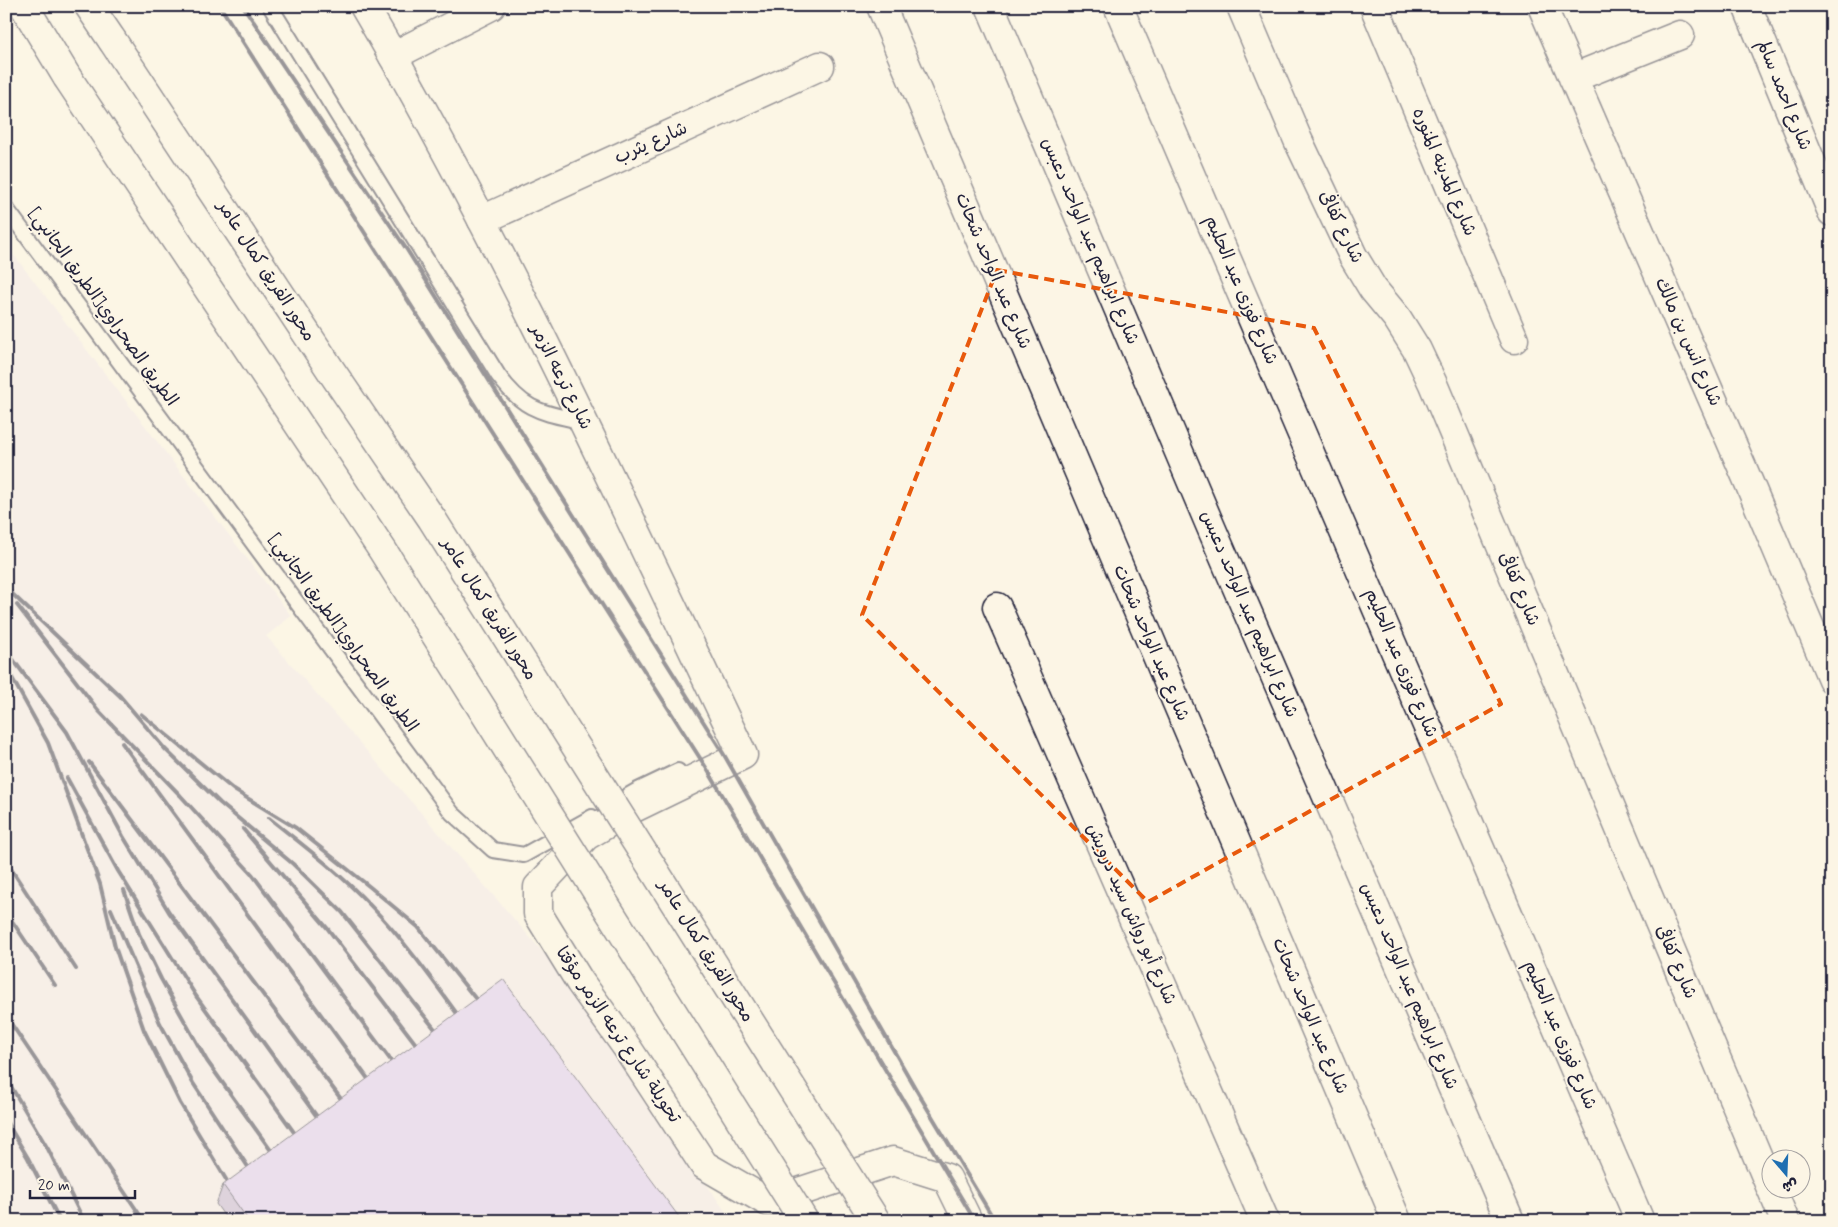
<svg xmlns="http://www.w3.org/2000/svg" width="1838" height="1227" font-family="Mynerve,'Playpen Sans Arabic',sans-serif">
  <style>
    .built { fill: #f1e6e9 }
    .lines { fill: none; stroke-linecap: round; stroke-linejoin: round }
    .service-casing { stroke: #22223b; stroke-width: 18 }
    .minor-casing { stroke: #22223b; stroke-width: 31 }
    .tertiary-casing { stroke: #22223b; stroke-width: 31 }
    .motorway-casing { stroke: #22223b; stroke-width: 31 }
    .service { stroke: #fcf5e5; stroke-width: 14 }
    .minor { stroke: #fcf5e5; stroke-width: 28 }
    .tertiary { stroke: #fcf5e5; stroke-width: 28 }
    .motorway { stroke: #fcf5e5; stroke-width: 28 }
    .rail { stroke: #22223b; stroke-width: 4 }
    .motorway-bridge-casing { stroke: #22223b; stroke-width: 31; stroke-linecap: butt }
    .motorway-bridge { stroke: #fcf5e5; stroke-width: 28 }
    .wall { fill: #baa8d1; stroke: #22223b }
    .building { fill: #d8c3f3; stroke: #22223b }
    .marked { fill: none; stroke: #e8590c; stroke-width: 4; stroke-dasharray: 10 6; stroke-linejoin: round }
    .labels { text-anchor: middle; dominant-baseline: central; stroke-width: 4; stroke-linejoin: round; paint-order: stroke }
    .street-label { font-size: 18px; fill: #22223b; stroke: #fcf5e5 }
  </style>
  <rect width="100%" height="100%" fill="#fcf5e5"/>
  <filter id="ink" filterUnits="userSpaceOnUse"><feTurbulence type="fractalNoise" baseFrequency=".02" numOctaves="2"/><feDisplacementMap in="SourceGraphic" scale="10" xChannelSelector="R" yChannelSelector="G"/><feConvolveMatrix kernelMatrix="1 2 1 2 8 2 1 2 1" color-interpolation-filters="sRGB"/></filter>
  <g filter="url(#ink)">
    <path class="built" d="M6,245l285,371 -25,20 281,321 185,264h-726z"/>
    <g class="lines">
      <g class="service-casing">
        <path id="service" d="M270,6l228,369c27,37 43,37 86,47
          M6,208l446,605 41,37 31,5 68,-38
          M617,802l19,-11 42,-20"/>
      </g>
      <g class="minor-casing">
        <path id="minor" d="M881,6l516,1215
          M990,6l220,519 300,696
          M1118,6l522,1215
          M1241,6l57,134 55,116 20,33 24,29 20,32 16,34 337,802
          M1374,6l140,333
          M1542,6l207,477 83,196
          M1747,6l85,206
          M393,56l98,-50
          M1573,78l107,-43
          M482,220l338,-154
          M997,607l268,614
          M1772,1190l13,31"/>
      </g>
      <g class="tertiary-casing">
        <path id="tertiary" d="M364,6c142,242 258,497 379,749l-111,54 -46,27 -48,51v27l42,68 48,67 76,116 64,37 125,-41 54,17 21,43"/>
      </g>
      <g class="motorway-casing">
        <path id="motorway" d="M24,6l43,71
          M89,6l23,34"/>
      </g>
      <use href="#service" class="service"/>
      <use href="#minor" class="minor"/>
      <use href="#tertiary" class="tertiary"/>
      <use href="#motorway" class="motorway"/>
      <path class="rail" d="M220,6l487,763 268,452
        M243,6l164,244 316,503 195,340 77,128
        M6,588l114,108 45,53 55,54 73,61 49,48 100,126
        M17,605l81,105 82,85 72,79 146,196
        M6,650l61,82 56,104 46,76 154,213
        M6,667l42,76 52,141 15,63 29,83 36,73 53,88
        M141,714l93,76 62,38 74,59 48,40 65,81
        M122,743l252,344
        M89,762l258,345
        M67,778l51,93 78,125 105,146
        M269,818c35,28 71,55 101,87 35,36 64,77 93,117
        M243,829l85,100 94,123
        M6,861l70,108
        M124,890l15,44 22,45 46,82 70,98
        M111,909l49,114 33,60 61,93
        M6,912l49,73
        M6,1016l138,205
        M6,1078l42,71 36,72
        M6,1121l22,37 32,63"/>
      <g class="motorway-bridge-casing">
        <path id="motorway-bridge" d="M112,40l220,332 100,147 444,702
          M67,77l316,474 421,670"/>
      </g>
      <use href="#motorway-bridge" class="motorway-bridge"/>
    </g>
    <path class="wall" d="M223,1185l459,36h-454l-12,-17z"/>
    <path class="building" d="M503,979l179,242h-433l-26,-36z"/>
  </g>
  <path d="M0 0H1838V1227H0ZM997,270l317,58 187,376 -353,198 -286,-287z" fill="#fcf5e5" fill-opacity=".55" fill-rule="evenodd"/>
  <path class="marked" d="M997,270l317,58 187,376 -353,198 -286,-287z"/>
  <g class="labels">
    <g class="street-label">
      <text transform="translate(1784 95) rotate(68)">شارع احمد سالم</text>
      <text transform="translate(651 143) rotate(-24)">شارع يثرب</text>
      <text transform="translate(1444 172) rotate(67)">شارع المدينه المنوره</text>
      <text transform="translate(1341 227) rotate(64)">شارع كفافى</text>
      <text transform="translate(1090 241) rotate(67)">شارع ابراهيم عبد الواحد دعبس</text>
      <text transform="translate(266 271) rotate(57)">محور الفريق كمال عامر</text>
      <text transform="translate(993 271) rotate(67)">شارع عبد الواحد شحات</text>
      <text transform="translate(1241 290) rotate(67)">شارع فوزى عبد الحليم</text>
      <text transform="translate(103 307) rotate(54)">الطريق الصحراوي[الطريق الجانبي]</text>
      <text transform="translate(1688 342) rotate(66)">شارع انس بن مالك</text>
      <text transform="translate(561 377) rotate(63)">شارع ترعه الزمر</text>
      <text transform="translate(1519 589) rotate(67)">شارع كفافى</text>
      <text transform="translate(489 609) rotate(58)">محور الفريق كمال عامر</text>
      <text transform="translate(1249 614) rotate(67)">شارع ابراهيم عبد الواحد دعبس</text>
      <text transform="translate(343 633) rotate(54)">الطريق الصحراوي[الطريق الجانبي]</text>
      <text transform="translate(1151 643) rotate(67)">شارع عبد الواحد شحات</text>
      <text transform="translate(1401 663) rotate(67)">شارع فوزى عبد الحليم</text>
      <text transform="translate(1131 914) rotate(66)">شارع أبو رواش سيد درويش</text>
      <text transform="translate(706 951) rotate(58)">محور الفريق كمال عامر</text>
      <text transform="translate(1676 962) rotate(67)">شارع كفافى</text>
      <text transform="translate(1409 986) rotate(67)">شارع ابراهيم عبد الواحد دعبس</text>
      <text transform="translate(1310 1016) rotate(67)">شارع عبد الواحد شحات</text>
      <text transform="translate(618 1035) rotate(56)">تحويلة شارع ترعه الزمر مؤقتا</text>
      <text transform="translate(1560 1035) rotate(67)">شارع فوزى عبد الحليم</text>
    </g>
  </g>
  <rect width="1838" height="1227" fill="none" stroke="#fcf5e5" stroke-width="25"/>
  <rect x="12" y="12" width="1813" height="1202" fill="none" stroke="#22223b" stroke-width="2" filter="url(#ink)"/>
  <g transform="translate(1786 1174) rotate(161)"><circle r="24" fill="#fcf5e5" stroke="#a5a1a1"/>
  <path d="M0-4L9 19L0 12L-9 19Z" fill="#1f6fb2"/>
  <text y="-8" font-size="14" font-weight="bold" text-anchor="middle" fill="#22223b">ش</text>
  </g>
  <path d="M30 1190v8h105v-8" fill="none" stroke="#22223b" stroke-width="2.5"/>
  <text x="38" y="1190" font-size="15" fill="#22223b" stroke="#fcf5e5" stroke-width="4" paint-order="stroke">20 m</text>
</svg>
